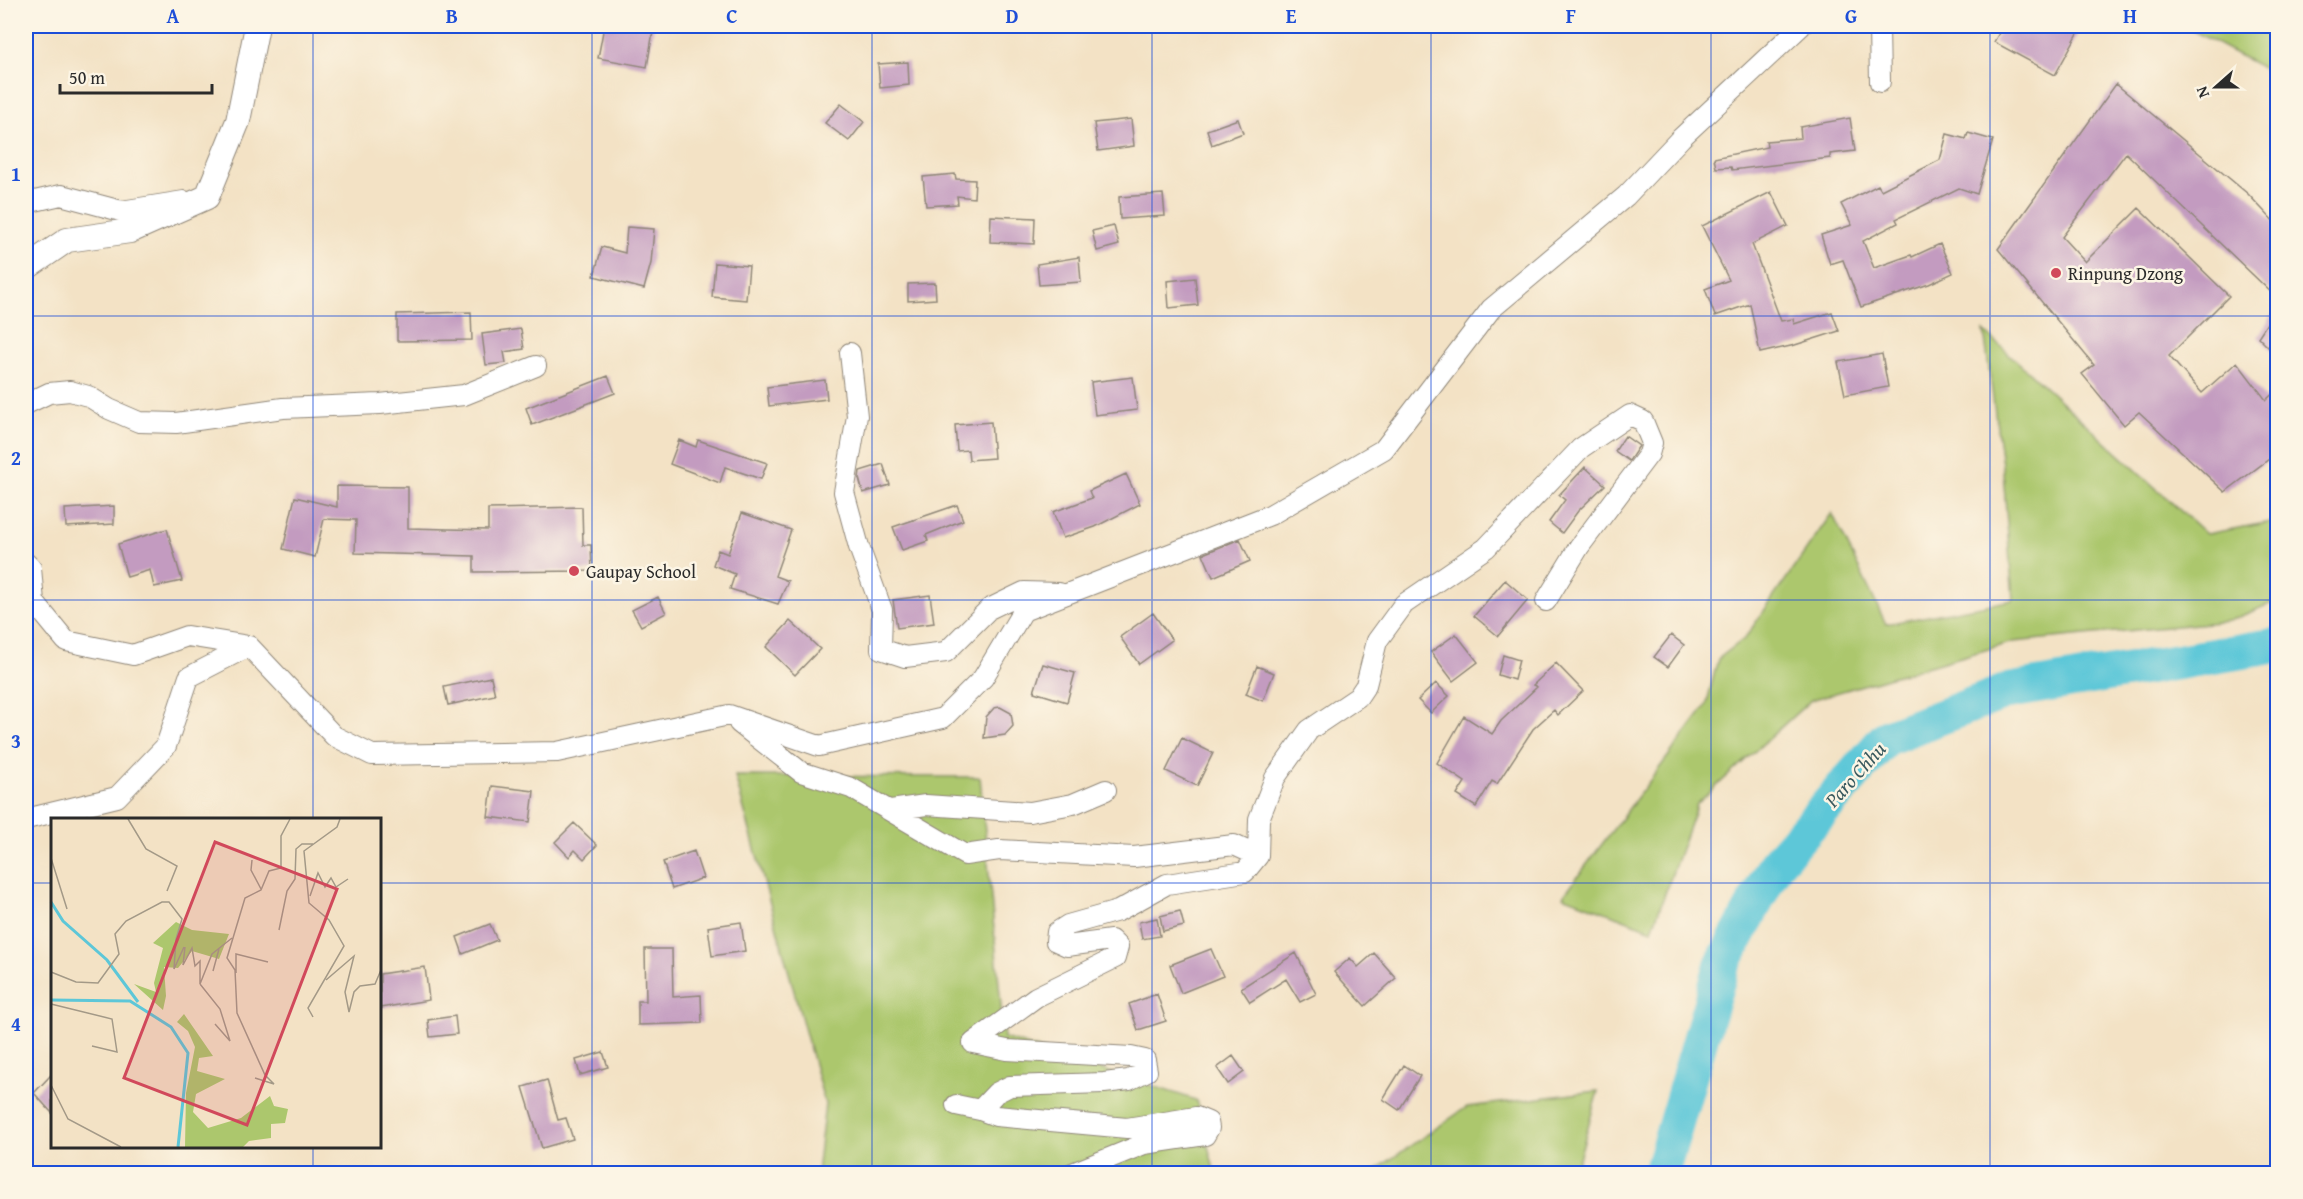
<svg xmlns="http://www.w3.org/2000/svg" width="2303" height="1199" font-family="'Gentium Book Plus',serif">
  <style>
    .green { fill: #acc76d; stroke: #6c794c; stroke-width: 1.5 }
    .lines { fill: none; stroke-linecap: round; stroke-linejoin: round }
    .river { stroke: #5dc7d8; stroke-width: 36 }
    .building { fill: #c39bc0 }
    .minor-casing { stroke: #8f8678; stroke-width: 22 }
    .tertiary-casing { stroke: #8f8678; stroke-width: 26 }
    .minor { stroke: #fff; stroke-width: 20 }
    .tertiary { stroke: #fff; stroke-width: 24 }
    .grid { fill: none; stroke: #1d4ed8; stroke-width: 1.5; stroke-opacity: 0.55 }
    .poi-dot { fill: #d1495b; stroke: #fcf5e5; stroke-width: 2 }
    .labels { text-anchor: middle; dominant-baseline: central; stroke-width: 5; stroke-linejoin: round; paint-order: stroke }
    .poi-label { font-size: 18px; fill: #2b2b2b; stroke: #fcf5e5; text-anchor: start }
    .water-label { font-size: 20px; font-style: italic; fill: #3a5a5f; stroke: #fcf5e5 }
    .inset-river { fill: none; stroke: #5dc7d8; stroke-width: 3 }
    .inset-road { fill: none; stroke: #a39987; stroke-width: 1.5 }
    .view { fill: #d1495b; fill-opacity: 0.15; stroke: #d1495b; stroke-width: 3 }
    .inset-edge { fill: none; stroke: #2b2b2b; stroke-width: 3 }
    .neatline { fill: none; stroke: #1d4ed8; stroke-width: 2 }
    .grid-label { font-size: 20px; text-anchor: middle; font-weight: bold; fill: #1d4ed8 }
  </style>
  <rect width="100%" height="100%" fill="#fcf5e5"/>
  <filter id="ink" filterUnits="userSpaceOnUse"><feTurbulence type="fractalNoise" baseFrequency=".0167" numOctaves="2"/><feDisplacementMap in="SourceGraphic" scale="12" xChannelSelector="R" yChannelSelector="G"/><feConvolveMatrix kernelMatrix="1 2 1 2 8 2 1 2 1" color-interpolation-filters="sRGB"/></filter>
  <filter id="wash" filterUnits="userSpaceOnUse"><feTurbulence type="fractalNoise" baseFrequency=".008" numOctaves="4" result="noise"/><feDisplacementMap in="SourceGraphic" scale="24" xChannelSelector="R" yChannelSelector="G"/><feGaussianBlur stdDeviation="1.35" result="paint"/><feColorMatrix in="noise" values="0 0 0 0 0 0 0 0 0 0 0 0 0 0 0 0 0 1.4 0 .05"/><feComposite in="paint" operator="in"/></filter>
  <g filter="url(#wash)">
    <rect width="100%" height="100%" fill="#f3e2c5"/>
    <path class="green" d="M2184,26h93v60l-14,-18z
      M1984,331l222,203 71,-13v80l-48,20 -216,21 -202,58 -114,104 -45,126 -89,-34 143,-190 12,-47 27,-21 87,-125 54,111 127,-24 -10,-128z
      M735,776l245,1 24,261 192,62 19,73h-398l8,-69z
      M1598,1091l-23,82h-204l96,-66z"/>
    <g class="lines">
      <path class="river" d="M1661,1174l61,-209 53,-100 111,-127 122,-47 270,-46"/>
    </g>
    <g id="blocks">
      <path class="building" d="M604,26h50l-7,41 -49,-9z
        M2003,26h79l-27,49 -61,-33z
        M908,62l1,23 -29,3 -2,-24z
        M2116,84l132,110 29,31v73l-151,-145 -64,84 23,25 54,-54 90,88 -60,60 33,37 35,-31 29,38 11,-10v63l-52,39 -86,-80 -15,13 -42,-51 12,-9 -96,-116z
        M841,104l23,18 -15,19 -24,-18z
        M1850,118l5,33 -25,3v4l-98,12 -1,-3 -15,1 -2,-10 53,-11 -1,-6 35,-3 -1,-11z
        M1131,119l3,27 -36,5 -4,-28z
        M1238,119l5,14 -31,12 -5,-15z
        M1968,133l25,7 -16,54 -18,-6 -63,31 2,4 -35,18 11,27 37,-13 1,2 28,-13 13,29 -24,11 -68,23 -18,-47 -13,4 -9,-29 31,-10 -11,-21 37,-19 3,5 59,-30 7,-26 19,5z
        M955,174l1,5 19,1 -1,18 -17,-2 1,8 -32,2 -3,-29z
        M1771,192l17,34 -36,18 29,77 12,-2 1,5 38,-12 7,19 -44,14 -35,8 -10,-49 -35,12 -10,-27 24,-9 -27,-54z
        M1163,194l2,22 -45,3 -1,-22z
        M991,216l44,2 -1,26 -44,-2z
        M1114,226l5,19 -22,6 -5,-20z
        M627,227l27,2 -3,34 -7,26 -50,-13 8,-29 23,6z
        M1079,257l2,25 -42,3 -2,-21z
        M715,263l34,3 -3,34 -34,-3z
        M1195,278l3,27 -29,3 -2,-27z
        M935,283l1,16 -28,2v-17z
        M2277,308v48l-19,-19z
        M471,312l1,28 -75,1v-27z
        M521,329l3,20 -20,3 2,11 -20,2 -4,-31z
        M1882,354l6,33 -43,8 -7,-33z
        M608,376l7,17 -83,32 -6,-17z
        M1133,377l4,33 -42,5 -4,-33z
        M825,380l2,19 -58,7 -2,-19z
        M991,422l3,36 -25,2 -1,-10 -11,1 -2,-26z
        M1625,436l14,10 -10,15 -14,-10z
        M679,440l17,7 2,-7 69,23 -6,16 -36,-12 -5,16 -50,-19z
        M883,464l7,21 -27,8 -4,-15 1,-7z
        M1585,467l20,18 -27,26 -16,22 -13,-11 16,-22 -6,-5z
        M1126,474l14,30 -45,23 -32,11 -10,-26 39,-14 -3,-7z
        M337,486l71,1v41l80,2v-21l94,-2 1,38h8l1,26 -118,1v-16l-119,-3 1,-33 -32,-1 -9,38 -32,-8 12,-52 42,10z
        M957,505l6,15 -37,15 2,6 -26,9 -9,-23z
        M114,506v18l-48,3 -1,-18z
        M742,513l49,17 -16,46 13,5 -10,23 -48,-15 5,-15 -22,-9 5,-15 10,4z
        M167,529l15,52 -28,6 -4,-17 -23,7 -9,-33z
        M1240,539l10,22 -37,16 -10,-23z
        M1505,580l23,20 -30,36 -24,-20z
        M930,595l4,28 -37,5 -4,-28z
        M658,597l8,16 -25,13 -9,-16z
        M1153,613l19,27 -33,24 -19,-27z
        M790,621l30,28 -25,26 -29,-28z
        M1456,634l22,28 -25,19 -22,-29z
        M1671,635l13,10 -16,22 -14,-10z
        M1503,655l16,5 -5,20 -16,-5z
        M1556,663l27,28 -25,24 -4,-5 -21,19 -36,55 -5,-3 -16,26 -19,-12 8,-13 -28,-19 27,-47 28,18 9,-13 36,-34 -4,-2z
        M1043,664l32,9 -8,29 -33,-10z
        M1257,666l17,7 -11,28 -17,-7z
        M491,677l4,18 -47,10 -4,-18z
        M1436,683l13,13 -18,17 -13,-13z
        M1000,707l11,6 2,13 -8,9 -21,3 2,-21 8,-9z
        M1182,738l31,15 -16,33 -31,-15z
        M492,786l42,5 -4,31 -42,-5z
        M574,823l23,22 -13,14 -9,-9 -6,7 -14,-15z
        M694,851l9,27 -31,11 -9,-27z
        M1180,911l4,15 -21,5 -3,-15z
        M1157,918l3,18 -18,3 -3,-17z
        M741,922l4,29 -33,5 -4,-29z
        M490,924l7,16 -34,14 -6,-17z
        M645,949h27l1,48 28,-2 1,28 -64,2v-24h8z
        M1211,949l12,27 -42,17 -11,-28z
        M1296,953l20,41 -16,8 -14,-23 -36,23 -9,-14z
        M1374,953l22,25 -31,28 -31,-34 16,-14 8,9z
        M425,967l4,33 -49,8v-34z
        M1157,994l9,27 -28,9 -9,-26z
        M455,1016l2,18 -27,3 -2,-17z
        M603,1052l5,15 -28,8 -4,-15z
        M1233,1056l11,16 -16,12 -11,-16z
        M1404,1065l16,11 -21,34 -16,-11z
        M52,1074v39l-18,-20z
        M547,1080l11,40 8,-2 7,21 -31,9 -19,-61z"/>
    </g>
  </g>
  <g filter="url(#ink)">
    <use href="#blocks" fill-opacity="0" stroke="#8f8678" stroke-width="1.5"/>
    <g class="lines">
      <g class="minor-casing">
        <path id="minor" d="M1879,26l1,56
          M26,203l35,-8 60,16 63,-10
          M850,353l7,63 -13,76 15,55 23,63 -1,39 24,8 41,-5 43,-43 35,-17 35,1
          M26,404l23,-11 21,-2 18,5 21,13 30,13 37,1 107,-15 97,-4 84,-9 72,-29
          M26,563l5,5 3,34 32,39 67,14 54,-19 62,10 85,90 38,19 185,-3 172,-37 90,31 124,-28 40,-40 40,-67 247,-96 114,-66 107,-140 135,-113 55,-58 120,-112
          M739,723l62,49 50,16 114,67 34,-5 135,7 100,-12 24,11 -13,16 -78,12 -49,27 -50,14 -11,7 -1,9 11,5 44,-6 7,7 -3,11 -79,39 -63,46 34,7 124,7 14,3 2,11 -18,9 -25,3 -94,3 -14,7 -16,17 16,6 131,12 69,-11 12,5 1,6 -4,7 -61,9 -74,30
          M891,810l35,-5 104,7 43,-8 33,-14
          M26,819l91,-22 49,-51 23,-69 60,-31
          M1258,856l1,-37 16,-41 34,-48 49,-33 8,-12 11,-44 27,-37 82,-56 95,-100 49,-33 13,6 9,22 -3,11 -70,93 -33,54
          M956,1105l24,5"/>
      </g>
      <g class="tertiary-casing">
        <path id="tertiary" d="M26,268l41,-28 63,-9 77,-34 31,-76 19,-95"/>
      </g>
      <use href="#minor" class="minor"/>
      <use href="#tertiary" class="tertiary"/>
    </g>
  </g>
  <path class="grid" d="M313,26v794M592,26v1148M872,26v1148M1152,26v1148M1431,26v1148M1711,26v1148M1990,26v1148M26,316h2252M26,600h2252M26,883h26M380,883h1898M313,1146v28"/>
  <g class="poi-dot">
    <circle cx="2056" cy="273" r="6"/>
    <circle cx="574" cy="571" r="6"/>
  </g>
  <g class="labels">
    <g class="poi-label">
      <text x="2068" y="273">Rinpung Dzong</text>
      <text x="586" y="571">Gaupay School</text>
    </g>
    <g class="water-label">
      <text transform="translate(1855 774) rotate(-48)">Paro Chhu</text>
    </g>
  </g>
  <g transform="translate(51 818)">
    <rect width="330" height="330" fill="#f3e2c5"/>
    <path d="M125,104l16,8 37,4 -10,25 -27,-8 -14,17 -14,-1 2,29 -3,14 -29,-26 22,8 -2,-9 9,-35 -10,-5zM133,196l29,42 -14,2 -2,13 28,8 -29,15 -3,18 15,16 33,-10 29,-22 4,10 14,3 -3,14 -14,1v14l-22,3 -6,6h-58l1,-54 9,-46 -7,-16 -11,-9z" fill="#acc76d"/>
    <path class="inset-river" d="M0,84l12,19 44,39 31,42M0,182l79,1 41,26 17,26 -10,94"/>
    <path class="inset-road" d="M77,1l18,30 31,17 -10,25M0,40l16,51M201,42l-1,10 10,19M259,78l8,-23 7,14 6,-9 5,9 12,-8M228,112l8,-39 8,-12 1,-30 6,-5h11M134,129l-2,18 9,-17 3,18 5,-5v23l12,-30 20,-16M162,153l6,-22M0,154l25,10 22,1 21,-29 -4,-20 11,-13 36,-19h7l13,17 -6,20 -2,30 10,-22M185,155v-19l32,8M275,162l28,-24 -9,36 4,20 5,-20 6,-6 15,-2 6,-14M149,166l20,25 10,32 -15,-17M0,186l61,15 5,33 -25,-6M262,199l-5,-9 36,-62 -15,-26 -20,-17 -5,-52 33,-24 3,-8M204,260l19,6 -9,-9 -28,-62 -2,-43 -8,-12 18,-60 16,-8 8,-19 12,-3v-32l9,-17M0,267l17,34 53,28"/>
    <path class="view" d="M164,24l122,47 -90,236 -123,-47z"/>
    <rect width="330" height="330" class="inset-edge"/>
  </g>
  <rect width="2303" height="1199" fill="none" stroke="#fcf5e5" stroke-width="66"/>
  <g transform="translate(2216 87) rotate(249)" stroke="#fcf5e5" stroke-width="4.5" paint-order="stroke">
  <path d="M0-4.5L10 22L0 15L-10 22Z" fill="#2b2b2b"/>
  <text y="-9" font-size="16" font-weight="bold" text-anchor="middle" fill="#2b2b2b">N</text>
  </g>
  <path d="M60 84v9h152v-9" fill="none" stroke="#2b2b2b" stroke-width="3"/>
  <text x="69" y="84" font-size="18" fill="#2b2b2b" stroke="#fcf5e5" stroke-width="4.5" paint-order="stroke">50 m</text>
  <rect x="33" y="33" width="2237" height="1133" class="neatline"/>
  <g class="grid-label">
    <text x="173" y="23">A</text>
    <text x="452" y="23">B</text>
    <text x="732" y="23">C</text>
    <text x="1012" y="23">D</text>
    <text x="1291" y="23">E</text>
    <text x="1571" y="23">F</text>
    <text x="1851" y="23">G</text>
    <text x="2130" y="23">H</text>
    <text x="16" y="181">1</text>
    <text x="16" y="465">2</text>
    <text x="16" y="748">3</text>
    <text x="16" y="1031">4</text>
  </g>
</svg>
